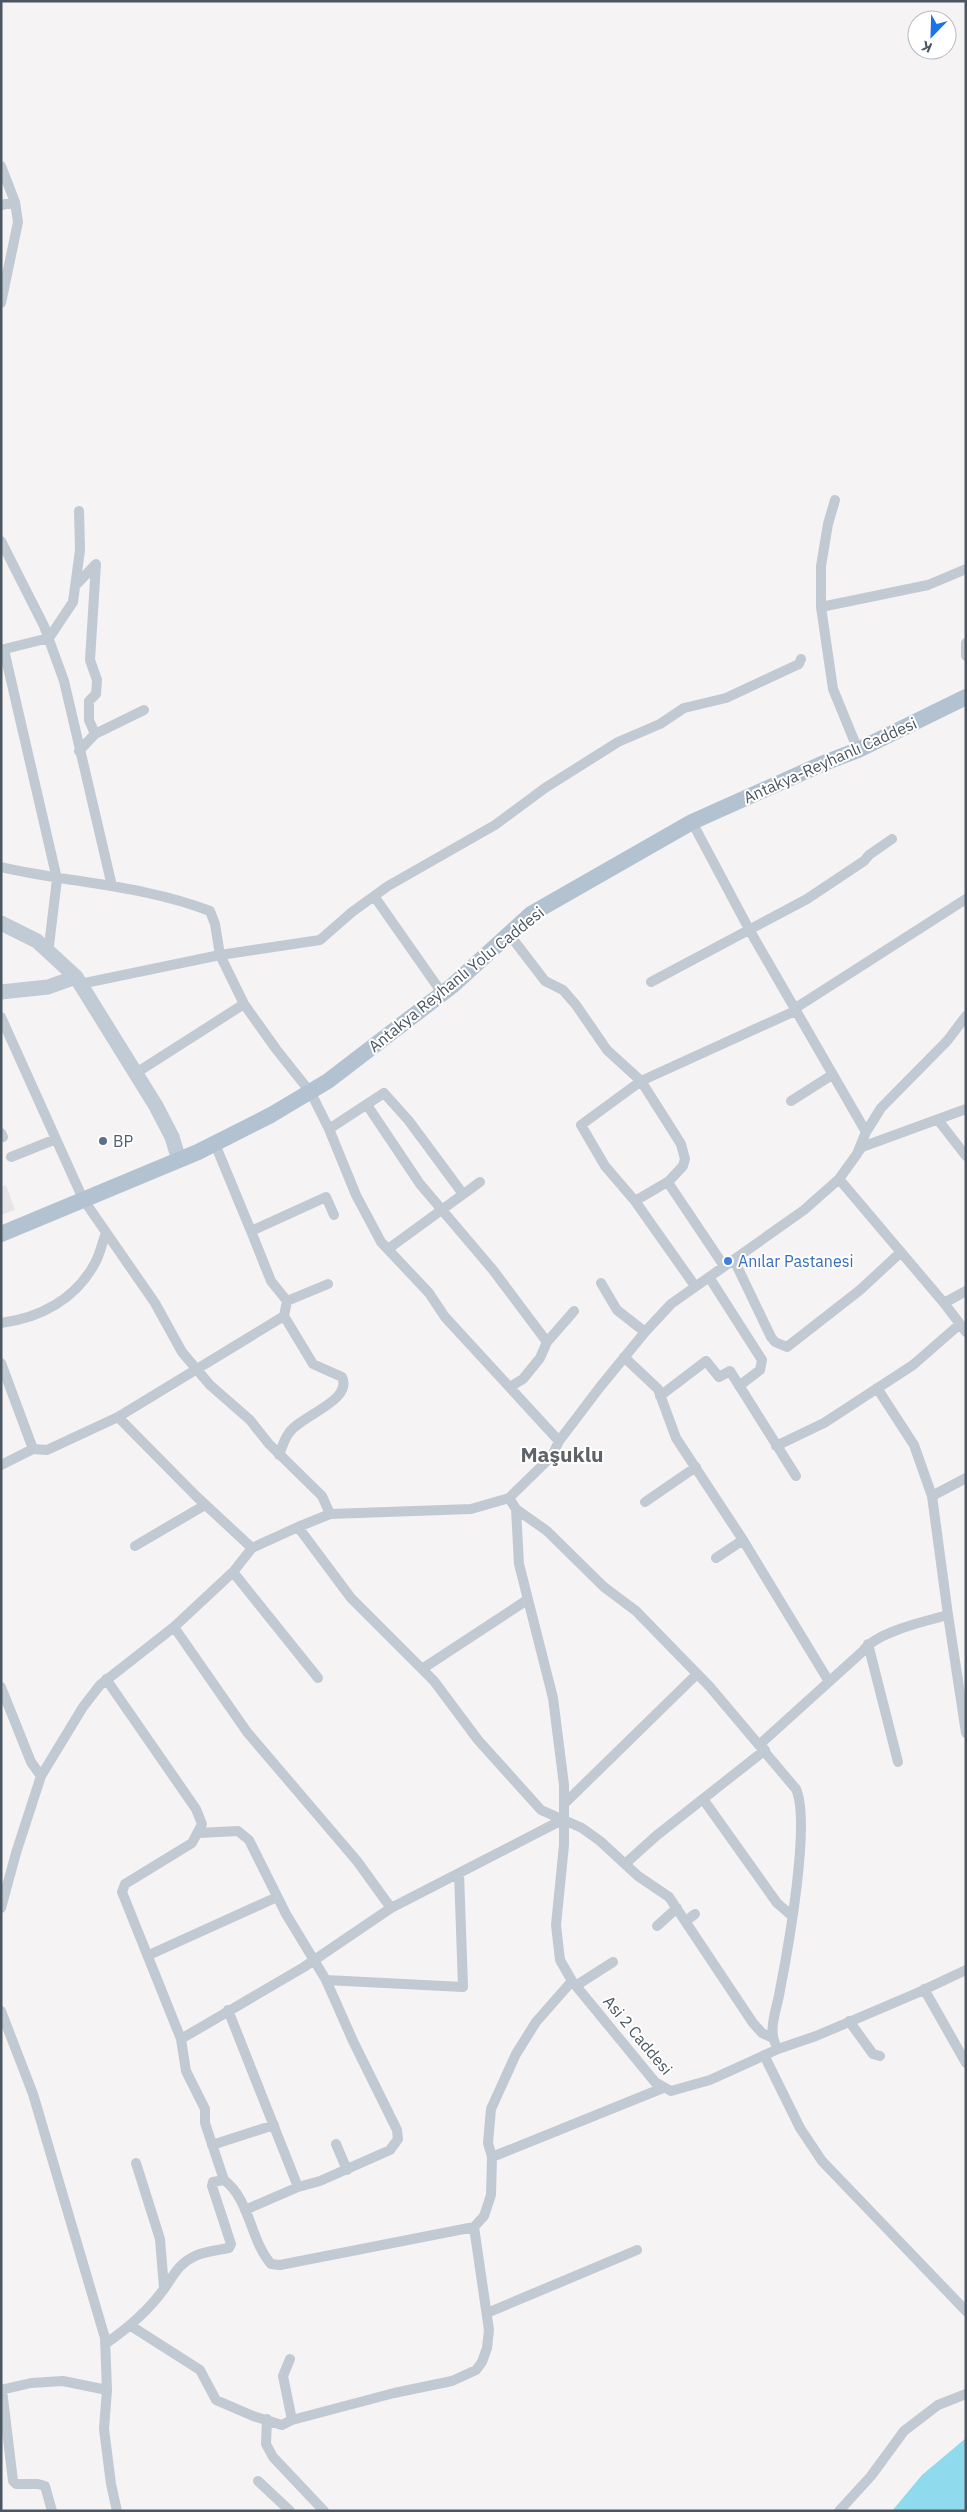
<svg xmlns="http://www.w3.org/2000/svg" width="967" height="2512" font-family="'IBM Plex Sans',sans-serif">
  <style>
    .education { fill: #e6e4e5 }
    .water { fill: #90daee }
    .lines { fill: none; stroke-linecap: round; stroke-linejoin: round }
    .street { stroke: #c1cad2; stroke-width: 10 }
    .secondary { stroke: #c1cbd6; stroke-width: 15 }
    .primary { stroke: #b3c2d1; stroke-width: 16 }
    .service-dot { fill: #5c6f8a; stroke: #fff; stroke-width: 2 }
    .shop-dot { fill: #3f7fe0; stroke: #fff; stroke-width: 2 }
    .labels { text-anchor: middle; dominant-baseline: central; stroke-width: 4; stroke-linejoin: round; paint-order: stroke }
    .street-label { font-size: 16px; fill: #4a5661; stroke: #fff }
    .service-label { font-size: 16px; fill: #4e5e75; stroke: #fff; text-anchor: start }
    .shop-label { font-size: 16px; fill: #366cbe; stroke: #fff; text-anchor: start }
    .district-label { font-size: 21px; font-weight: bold; fill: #5f6368; stroke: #fff }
  </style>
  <rect width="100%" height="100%" fill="#f5f3f3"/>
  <path class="education" d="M6,1185l9,25 -14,5v-28z"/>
  <path class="water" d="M966,2438v73h-74l30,-36z"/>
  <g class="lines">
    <path class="street" d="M1,166l14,36 3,20 -17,81
      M1,205l14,-3
      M835,500l-7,24 -7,42v41l12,82 25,61
      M1,541l43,85 20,55 48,205
      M75,586l21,-22 -6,96 7,20 -1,14 -7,7v19l6,14
      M821,607l107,-22 38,-16
      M966,643v13
      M1,650l48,-12 24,-36 7,-52 -1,-39
      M4,650l53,229 -9,75
      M79,751l16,-17 49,-24
      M692,822l58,109 116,201
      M1,867c70,16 142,18 209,44l5,13 5,31 24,49 32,45 35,44 18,36 27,66 25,47 48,51 16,24 114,124
      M374,896l68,97
      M509,934l36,47 18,9 13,15 31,45 34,31 21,33 19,30 4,15 -2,7 -14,15v3l55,82
      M651,982l156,-83 57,-38 5,-6 23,-16
      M80,984l140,-29 100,-15 32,-28 36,-26 107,-61 50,-37 73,-46 42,-18 24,-16 42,-10 73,-34 2,-5
      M794,1009l172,-110
      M1,1017l82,182 72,104 27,49 28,33 40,35 19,24 53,52 8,18
      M136,1073l108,-69
      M791,1101l41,-26
      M367,1105l53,79 73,86 54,72
      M938,1120l28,36
      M329,1129l55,-36 25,28 54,73
      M1,1133l2,4
      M215,1144l36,87
      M859,1151l3,-4 104,-38
      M11,1157l45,-18
      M839,1179l105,124 22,29
      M635,1201l34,-20
      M388,1249l92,-67
      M734,1260l37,77 4,5 12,5 73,-57 41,-38
      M709,1277l53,83 -2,10 -21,16
      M601,1283l16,27 28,22
      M695,1286l-60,-85 -30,-35 -24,-41 60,-44 154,-70
      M287,1301l-16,-20 -20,-50 75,-34 8,18
      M944,1303l22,-12
      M1,1323c39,-5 75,-24 94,-60 5,-9 7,-20 11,-30
      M624,1357l34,32 18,49 67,102 85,140
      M1,1363l32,86
      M510,1387l13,-8 17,-21 7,-16 27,-31
      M660,1396l46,-35 13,16 11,-6 66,105
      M118,1417l166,-101
      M776,1446l48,-23 89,-58 47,-41
      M279,1455c3,-7 5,-16 10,-22 12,-18 64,-32 53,-56l-29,-13 -29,-48 3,-15 41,-17
      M1,1465l32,-16 14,1 71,-33 78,79 56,52
      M932,1496l34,-18
      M509,1498l7,11 3,55 34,134 11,87v60l-8,80 4,35 12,21 83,101 16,9 39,-11 68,-31 38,-13 101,-43 49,-23
      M645,1502l51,-35
      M516,1509l31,22 57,56 32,24 74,76 86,102c15,33 -8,160 -16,201 -2,15 -12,38 -5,53
      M298,1527l53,71 83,83 44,59 63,70 41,18 18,13 38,35 31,21 84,126 9,10 11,5
      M135,1546l70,-41
      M716,1558l27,-18
      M233,1572l85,106
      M948,1615l18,118
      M174,1627l73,105 110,129 34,47
      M868,1644l30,118
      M422,1669l105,-69
      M106,1679l90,130 6,15 -10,19 -67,41 -3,8 59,147
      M1,1687l30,75 10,14
      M759,1745l104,-94c13,-19 63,-30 85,-36l-16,-119 -18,-51 -37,-57
      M703,1799l74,104 14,12
      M564,1804l133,-130
      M564,1819l-173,89 -87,59 -123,72 5,32 19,38v14l19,57c26,19 26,60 47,84l9,1 194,-38 10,-11 7,-21 1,-38 -4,-14 3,-34 25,-55 20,-32 36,-41
      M199,1833l39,-2 11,9 37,74 40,66 27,61 44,89 1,9 -8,11 -70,31 -22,6 -53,23
      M626,1863l30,-27 109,-86
      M1,1908l15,-55 25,-77 42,-69 17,-22 74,-58 59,-55 19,-24 46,-21 32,-13 141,-5 38,-11 43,-42 7,-15 41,-54 45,-55 26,-28 133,-94 35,-31 18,-25 9,-22 15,-24 66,-67 19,-25
      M686,1921l9,-7
      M657,1926l20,-18
      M149,1955l128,-58
      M326,1980l137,7 -4,-114
      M577,1985l36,-23
      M924,1989l42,74
      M228,2010l70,177
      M1,2011l32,83 72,244 2,52 -3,39 7,55 6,27
      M849,2021l24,33 7,2
      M764,2055l36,73 22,33 144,150
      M336,2144l11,26
      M212,2145l62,-20
      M492,2157l171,-69
      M136,2163l24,76 4,49
      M487,2313l150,-63
      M131,2326l69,44 16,30 37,16 29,9 10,-5 -9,-44 7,-17
      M105,2344c22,-15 43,-33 59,-55 10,-14 14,-25 31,-33 10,-5 24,-6 34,-8l2,-4 -19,-58 1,-4 11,-2
      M1,2390l30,-7 32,-2 44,9
      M2,2390l11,91 3,3h22l7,2 7,25
      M267,2419l-1,25 7,13 51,54
      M292,2420l102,-27 58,-12 24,-11 6,-8 5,-14 2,-18 -15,-103
      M258,2481l32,30
      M839,2511l32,-35 33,-45 34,-26 28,-11"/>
    <path class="secondary" d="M1,923l36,18 39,36 80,129 16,31 7,23
      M1,992l47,-5 28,-10"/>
    <path class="primary" d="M1,1234l197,-82 73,-37 57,-34 124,-95 79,-72 161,-92 132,-59 34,-13 108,-53"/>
  </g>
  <circle class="service-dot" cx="103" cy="1141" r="5"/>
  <circle class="shop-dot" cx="728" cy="1261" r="5"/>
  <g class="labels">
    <g class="street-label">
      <text transform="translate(830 760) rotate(-24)">Antakya-Reyhanlı Caddesi</text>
      <text transform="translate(456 979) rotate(-39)">Antakya Reyhanlı Yolu Caddesi</text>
      <text transform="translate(638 2035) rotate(50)">Asi 2 Caddesi</text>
    </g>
    <g class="service-label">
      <text x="113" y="1141">BP</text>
    </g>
    <g class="shop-label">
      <text x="738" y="1261">Anılar Pastanesi</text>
    </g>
    <g class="district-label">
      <text x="562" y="1454">Maşuklu</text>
    </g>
  </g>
  <rect width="967" height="2512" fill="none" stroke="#4a5661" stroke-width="5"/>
  <g transform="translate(932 35) rotate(203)"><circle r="24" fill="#ffffff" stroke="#b7bbc0"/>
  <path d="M0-4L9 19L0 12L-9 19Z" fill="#1a73e8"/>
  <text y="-8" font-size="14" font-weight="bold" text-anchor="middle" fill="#4a5661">K</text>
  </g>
</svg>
